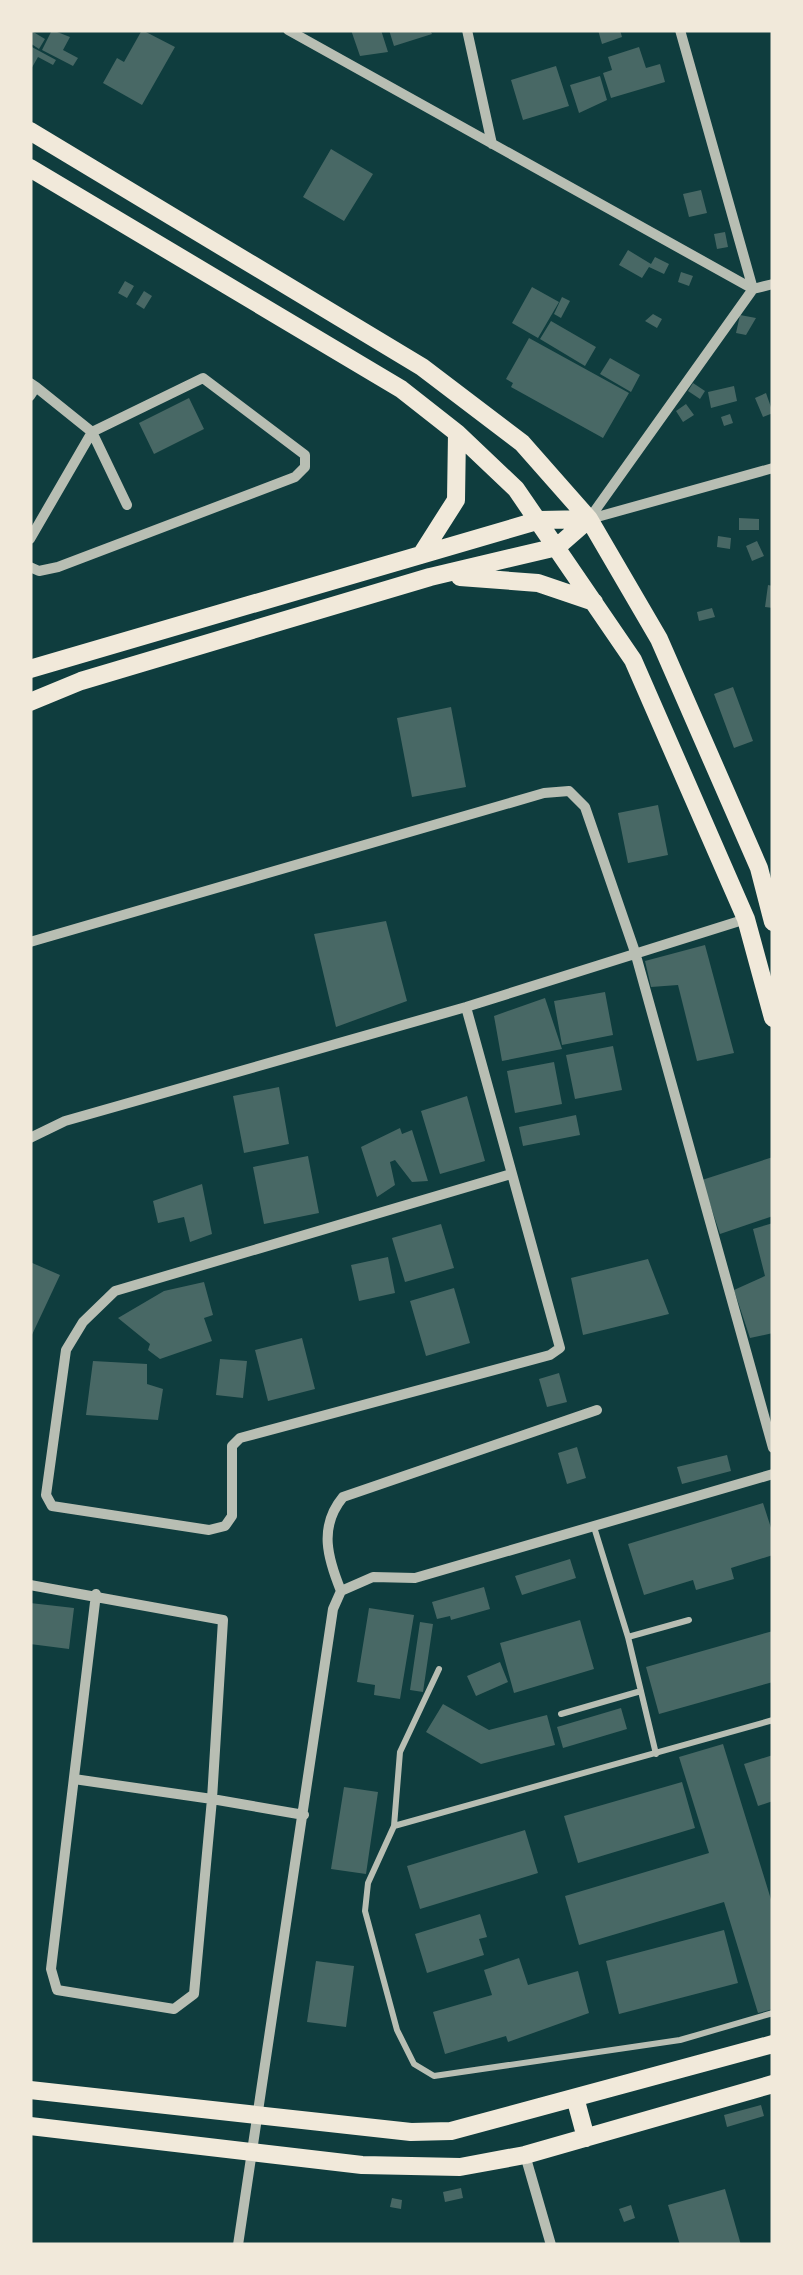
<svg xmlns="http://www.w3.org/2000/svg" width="803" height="2275" font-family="Rubik,sans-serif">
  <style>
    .building { fill: #486865 }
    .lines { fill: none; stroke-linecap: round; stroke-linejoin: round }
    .service { stroke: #b8beb3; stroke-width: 6 }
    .minor { stroke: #b8beb3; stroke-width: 10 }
    .secondary { stroke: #f1e9da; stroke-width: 18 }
  </style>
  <rect width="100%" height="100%" fill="#0f3d3e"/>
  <path class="building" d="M30,30l15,9 -6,10 -9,-6z
    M52,30l18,7 -7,13 15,8 -5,8 -31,-16z
    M142,30l33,17 -33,58 -39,-22 14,-25 7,4z
    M351,30h30l7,22 -28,4z
    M389,30h41l2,4 -38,12z
    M598,30h22l2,7 -20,7z
    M30,46l26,14 -3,5 -15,-8 -8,14z
    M639,47l7,21 14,-4 5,18 -54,16 -8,-25 9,-3 -4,-13z
    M556,66l13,40 -46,14 -12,-40z
    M600,76l7,24 -28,13 -9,-28z
    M331,149l42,25 -29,47 -41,-24z
    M701,190l6,23 -18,4 -6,-23z
    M725,232l3,15 -11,2 -3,-15z
    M628,250l23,14 4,-7 14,7 -5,10 -15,-7 -7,11 -23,-13z
    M681,272l12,4 -4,10 -11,-4z
    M125,281l9,5 -7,12 -9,-5z
    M532,287l27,15 -21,36 -26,-15z
    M144,291l8,5 -8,13 -8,-5z
    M562,297l8,4 -9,17 -7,-4z
    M653,314l9,5 -5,9 -12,-7z
    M740,315l16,3 -10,17 -10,-2z
    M551,321l45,26 -11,19 -45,-27z
    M529,338l100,55 -26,45 -92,-51 2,-4 -7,-4z
    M610,358l30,17 -9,17 -31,-18z
    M693,383l12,8 -5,8 -12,-8z
    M734,386l3,15 -26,7 -3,-16z
    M766,393l7,20 -10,4 -8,-19z
    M189,398l15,31 -50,25 -15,-31z
    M686,404l8,11 -11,7 -7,-11z
    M730,414l3,9 -9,3 -3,-9z
    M739,518l20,1v11h-20z
    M718,536l13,2 -1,11 -13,-2z
    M757,541l7,15 -12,5 -6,-15z
    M768,585l5,1v22l-8,-1z
    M712,608l3,9 -16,4 -2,-9z
    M733,687l20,54 -19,7 -20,-54z
    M451,707l15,80 -54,10 -15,-79z
    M658,805l10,50 -40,8 -10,-50z
    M386,921l21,80 -71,26 -22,-93z
    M705,945l29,108 -37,8 -19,-76 -27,2 -6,-26z
    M605,992l8,43 -51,10 -8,-44z
    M545,998l17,51 -60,12 -8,-45z
    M613,1046l9,44 -47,9 -9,-44z
    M554,1062l8,42 -47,9 -8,-42z
    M279,1087l10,57 -45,9 -11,-57z
    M467,1096l18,65 -45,13 -19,-63z
    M576,1115l4,20 -57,11 -4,-19z
    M400,1128l2,6 10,-4 16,51 -16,1 -17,-22 -5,2 5,23 -18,12 -16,-50z
    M308,1156l11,57 -55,11 -11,-57z
    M773,1157v59l-53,18 -18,-54z
    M202,1184l10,50 -22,8 -6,-25 -26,6 -5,-22z
    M773,1223v110l-23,5 -16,-48 31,-14 -12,-47z
    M441,1224l13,44 -49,14 -13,-44z
    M388,1257l7,36 -36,8 -8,-36z
    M648,1259l21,55 -86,21 -12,-57z
    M30,1262l30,13 -30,64z
    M204,1282l9,33 -9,3 8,23 -52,18 -12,-9 2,-6 -32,-26 46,-27z
    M454,1288l16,55 -44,13 -16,-55z
    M302,1338l13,51 -47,12 -13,-51z
    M220,1359l27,2 -4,37 -27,-3z
    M93,1361l54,3v20l16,5 -5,31 -72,-5z
    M559,1373l8,29 -20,5 -8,-28z
    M577,1447l9,31 -19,6 -9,-31z
    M727,1455l4,16 -49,13 -5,-17z
    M763,1503l10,31v21l-42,13 3,11 -38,11 -3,-10 -49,15 -16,-51z
    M570,1559l6,19 -54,17 -7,-19z
    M484,1587l6,22 -39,11 -1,-4 -13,3 -5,-17z
    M30,1603l44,5 -5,41 -39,-5z
    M369,1608l45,7 -14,84 -26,-4 1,-10 -18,-3z
    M580,1620l14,49 -80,24 -14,-50z
    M420,1622l13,2 -10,68 -13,-2z
    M773,1631v51l-114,32 -13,-47z
    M500,1662l8,20 -32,14 -9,-20z
    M443,1704l46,26 58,-15 8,30 -74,19 -55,-32z
    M621,1708l6,21 -64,19 -6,-21z
    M723,1744l50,162v103l-15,4 -34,-111 -145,43 -14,-49 144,-43 -30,-96z
    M773,1755v46l-15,5 -14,-42z
    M682,1782l13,46 -117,35 -14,-47z
    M344,1787l34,5 -12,82 -35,-5z
    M525,1830l13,43 -118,36 -13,-43z
    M480,1914l7,23 -8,2 5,16 -57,18 -12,-39z
    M724,1930l14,53 -119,31 -13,-53z
    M519,1958l9,27 50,-14 11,42 -81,29 -2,-6 -61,18 -12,-42 59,-17 -8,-25z
    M316,1961l38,5 -8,61 -39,-5z
    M761,2105l3,11 -37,11 -3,-12z
    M461,2188l2,10 -18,4 -2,-10z
    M725,2189l16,56h-61l-12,-40z
    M392,2198l10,2 -1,9 -11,-2z
    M631,2205l4,13 -11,4 -5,-13z"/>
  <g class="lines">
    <path class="service" d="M594,1527l34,110 28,117
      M628,1637l61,-17
      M439,1669l-39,83 -6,74 -26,57 -3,28 32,119 17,34 20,12 246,-36 93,-27
      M561,1714l80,-23
      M394,1826l379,-106"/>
    <path class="minor" d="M288,30l465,259
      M467,30l25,114
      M680,30l73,259
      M30,383l6,4 -6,9
      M589,519l164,-230 20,-5
      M590,519l183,-51
      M30,539l62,-107 35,73
      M30,567l9,4 19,-4 237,-90 10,-10v-12l-102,-77 -111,54 -56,-45
      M30,942l514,-149 25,-2 16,16 50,145 138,496
      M466,1007l94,341 -10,7 -310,83 -8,8v70l-7,10 -16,4 -157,-24 -6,-11 20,-145 17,-28 32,-31 396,-117
      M30,1138l35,-17 401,-114 280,-88
      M30,1585l193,35 -11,179 -138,-20
      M341,1591c-13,-32 -23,-64 2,-94l254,-87
      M96,1594l-45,375 6,21 117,19 20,-15 18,-195 92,16
      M525,2155l26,90
      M238,2245l95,-636 8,-18 32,-14 42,1 358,-104"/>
    <path class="secondary" d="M30,131l392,236 100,76 67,76 70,120 100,229 14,54
      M30,168l371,221 56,44 59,56 117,171 113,259 27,99
      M421,555l35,-55 1,-67
      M460,577l78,6 56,19
      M30,669l510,-149 49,-1
      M30,702l51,-21 349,-104 127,-30 32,-28
      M30,2090l381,42 40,-1 322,-87
      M576,2101l10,37
      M30,2126l332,39 98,2 65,-12 248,-71"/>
  </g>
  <rect width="803" height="2275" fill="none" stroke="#f1e9da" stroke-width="65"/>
</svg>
